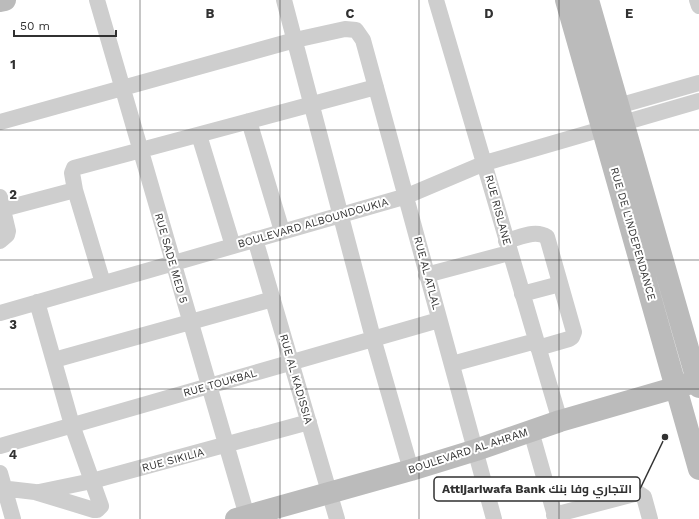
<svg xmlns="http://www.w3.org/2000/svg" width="699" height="519" font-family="'Work Sans',Cairo,sans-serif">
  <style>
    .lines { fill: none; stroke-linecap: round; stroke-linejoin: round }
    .street { stroke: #cecece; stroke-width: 16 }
    .secondary { stroke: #bbb; stroke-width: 22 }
    .grid { fill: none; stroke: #313131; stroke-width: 1; stroke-opacity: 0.55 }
    .labels { text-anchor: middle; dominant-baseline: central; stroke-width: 4; stroke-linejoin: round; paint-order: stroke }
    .street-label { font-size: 11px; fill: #313131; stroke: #fff }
    .grid-label { font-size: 13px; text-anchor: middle; font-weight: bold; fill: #313131; stroke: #fff; stroke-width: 4; stroke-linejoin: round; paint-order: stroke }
    .leader { fill: none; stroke: #313131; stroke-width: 1.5 }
    .callout-dot { fill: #313131; stroke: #fff; stroke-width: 1.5 }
    .callout { fill: #fff; stroke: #313131; stroke-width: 1.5 }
    .callout-label { font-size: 12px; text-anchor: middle; font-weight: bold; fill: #313131 }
  </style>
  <rect width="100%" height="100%" fill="#fff"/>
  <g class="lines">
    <path class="street" d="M97,0l150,516
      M284,0l89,338 38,132
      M436,0l124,421
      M697,0l2,6
      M618,106l81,-23
      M249,121l33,110
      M0,122l295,-82 50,-11 11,1 7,10 131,479
      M199,135l34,111
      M0,197l8,34 -1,4 -7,6
      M3,209l72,-19
      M255,239l82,280
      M506,241c13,-3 29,-12 41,-4l27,95 -2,5 -3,2 -31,9
      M426,275l83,-22
      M103,283l-28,-93 -3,-17 2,-5 302,-81
      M522,294l38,-10
      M0,313l407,-117 78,-33 214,-62
      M54,360l219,-61
      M452,364l84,-23
      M531,431l25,88
      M0,446l439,-126
      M0,473l13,46
      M0,488l35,4 59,18h3l4,-4 -29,-81 -35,-123
      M39,492l53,-11 217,-59
      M554,515l84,-22 6,4 6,22"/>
    <path class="secondary" d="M566,0l133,469
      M588,0l111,387
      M0,1l5,-1
      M236,519l175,-49 65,-20 84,-29 138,-40"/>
  </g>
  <path class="grid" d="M140,0v519M280,0v519M419,0v519M559,0v519M0,130h699M0,260h699M0,389h699"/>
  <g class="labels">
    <g class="street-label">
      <text transform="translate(498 210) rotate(75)">RUE RISLANE</text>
      <text transform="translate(313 223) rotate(-16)">BOULEVARD ALBOUNDOUKIA</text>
      <text transform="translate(633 234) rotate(74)">RUE DE L'INDEPENDANCE</text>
      <text transform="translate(171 258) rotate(74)">RUE SADE MED 5</text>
      <text transform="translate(427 273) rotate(75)">RUE AL ATLAL</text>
      <text transform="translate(296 379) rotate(74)">RUE AL KADISSIA</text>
      <text transform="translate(220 383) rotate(-16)">RUE TOUKBAL</text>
      <text transform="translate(468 451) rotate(-18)">BOULEVARD AL AHRAM</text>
      <text transform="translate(173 460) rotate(-15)">RUE SIKILIA</text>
    </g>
  </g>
  <g class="grid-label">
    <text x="210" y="18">B</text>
    <text x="350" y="18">C</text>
    <text x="489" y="18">D</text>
    <text x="629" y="18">E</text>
    <text x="13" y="69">1</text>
    <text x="13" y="199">2</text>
    <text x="13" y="329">3</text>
    <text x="13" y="459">4</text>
  </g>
  <path class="leader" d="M665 437L640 489"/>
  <circle class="callout-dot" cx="665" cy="437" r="4"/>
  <rect class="callout" x="434" y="477" width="206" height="24" rx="4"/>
  <g class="callout-label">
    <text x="537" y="493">Attijariwafa Bank التجاري وفا بنك</text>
  </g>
  <path d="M14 30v6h102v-6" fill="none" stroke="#313131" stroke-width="2"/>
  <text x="20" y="30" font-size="12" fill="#313131" stroke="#ffffff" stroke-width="3" paint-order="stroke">50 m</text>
</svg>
